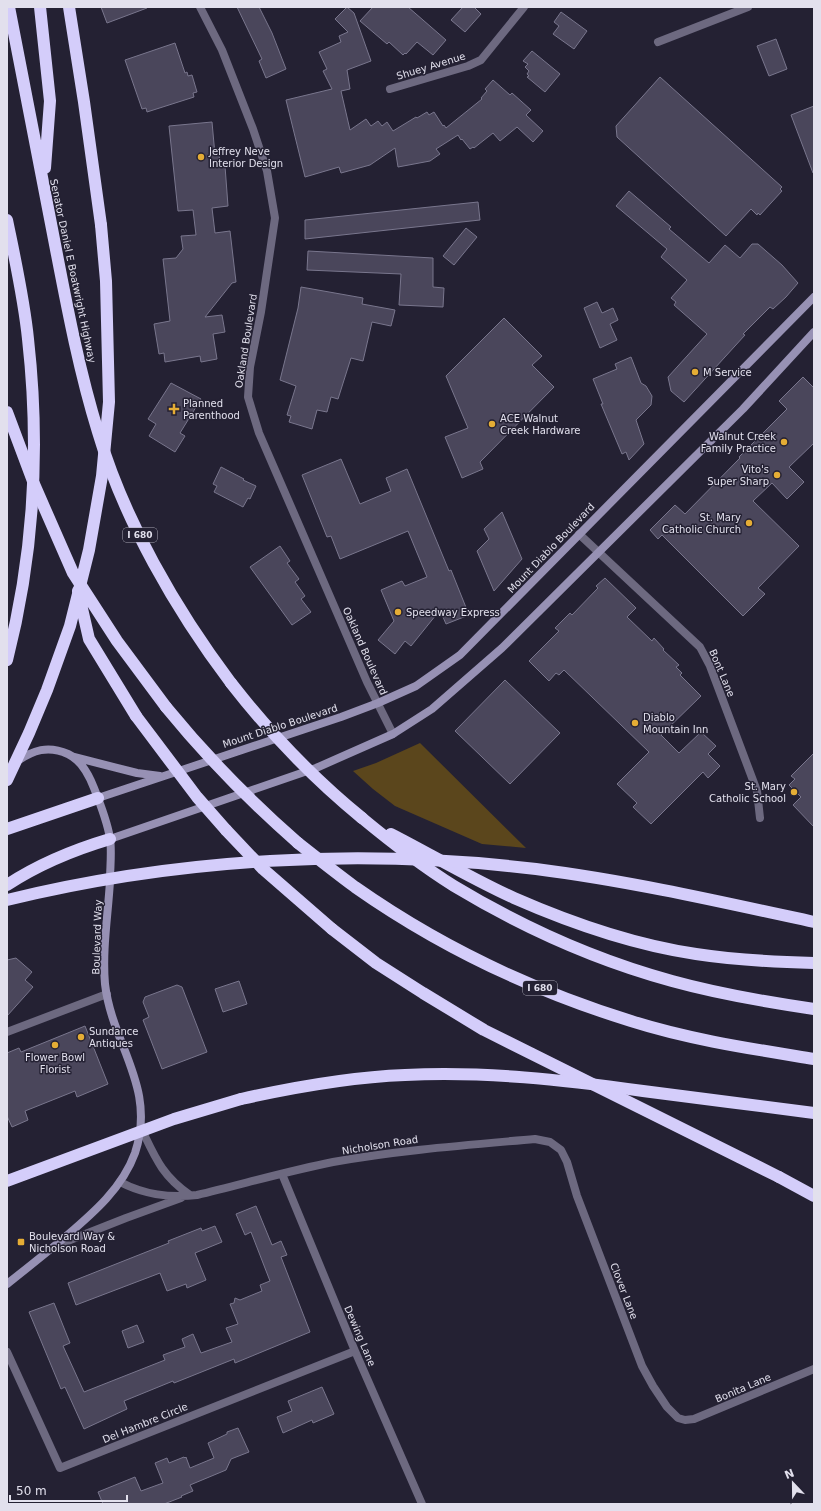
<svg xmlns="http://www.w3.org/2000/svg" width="821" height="1511" font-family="'DejaVu Sans',sans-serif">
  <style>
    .green { fill: #5b461c }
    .building { fill: #4a465b; stroke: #79768d }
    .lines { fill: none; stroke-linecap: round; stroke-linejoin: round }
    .street { stroke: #6d6980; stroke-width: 8 }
    .secondary { stroke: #9791b4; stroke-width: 8 }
    .highway { stroke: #d4cdfa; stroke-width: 12 }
    .highway-bridge { stroke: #d4cdfa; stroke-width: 12 }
    .poi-dot { fill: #e5ad35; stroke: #242133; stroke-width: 1.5 }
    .labels { text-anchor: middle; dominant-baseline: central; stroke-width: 3; stroke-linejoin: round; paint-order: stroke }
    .shield { fill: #242133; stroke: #a9a7b5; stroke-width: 1 }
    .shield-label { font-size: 9px; font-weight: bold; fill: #e2e0ed }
    .street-label { font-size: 10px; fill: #e2e0ed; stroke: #242133 }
    .poi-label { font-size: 10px; fill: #e2e0ed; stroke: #242133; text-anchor: start }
  </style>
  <rect width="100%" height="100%" fill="#242133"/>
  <path class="green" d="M420,743l106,105 -44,-4 -87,-38 -22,-17 -20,-18 23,-8z"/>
  <path class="building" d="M101,7h45l1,1 -40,15z
    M237,7h22l13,26 14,36 -20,9 -7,-17 3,-2z
    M347,7l7,6 17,48 -24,9 3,19 -9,2 9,39 16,-11 5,7 7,-5 4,5 5,-4 6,9 23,-14 1,1 10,-6 2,3 5,-3 9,14 1,-1 2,3 36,-29 -1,-1 6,-7 -2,-2 8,-9 17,15 2,-2 19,17 -5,5 17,16 -10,11 -16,-15 -17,14 -7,-8 -19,15 -1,-1 -3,2 -8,-10 -1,1 -3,-5 -22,14 4,5 -10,7 -32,6 -3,-19 -25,17 -29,8 -2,-6 -34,10 -19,-77 46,-11 -9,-18 4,-2 -8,-17 22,-10 -2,-6 9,-4 -13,-13z
    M373,7h35l38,33 -13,15 -16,-13 -11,12 -1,-1 -2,2 -14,-13 -2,2 -27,-23z
    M463,7h11l7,7 -16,18 -14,-12z
    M561,12l26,19 -13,18 -21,-15 6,-8 -5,-4z
    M776,39l11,30 -18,7 -12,-30z
    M175,43l10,30 2,-1 1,4 4,-1 5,17 -4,1 1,4 -47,15 -1,-4 -4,1 -17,-49z
    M532,51l28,23 -15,18 -18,-15 2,-1 -2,-2 2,-3 -4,-4 3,-3 -5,-3z
    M660,77l122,110 -2,2 2,2 -22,24 -2,-2 -1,2 -6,-6 -25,27 -109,-99 -1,-11z
    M814,106v67h-1l-22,-58z
    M212,122l3,33 4,-1 1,12h5l3,40 -16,2 3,25 15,-2 6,51 -4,1 -27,34 17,-2 3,17 -12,2 4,25 -16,3 -1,-6 -35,6 -1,-9 -5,1 -5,-30 16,-3 -7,-62 13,-1 7,-9 -2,-13 15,-1 -3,-25 -15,1 -9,-85z
    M629,191l42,36 -2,2 40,34 16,-18 15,13 12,-14h6l24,21 16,18 -12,14 -13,12 -3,-2 -27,27 2,1 -61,67 -13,-11 -3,-14 39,-43 -33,-29 2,-3 -5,-4 16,-18 -26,-23 6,-8 -51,-43z
    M478,202l2,18 -175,19v-19z
    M466,228l11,9 -23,28 -11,-9z
    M308,251l125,7v29l11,1 -1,19 -44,-2 2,-31 -94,-4z
    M301,287l62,11 -1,6 33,6 -4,16 -19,-4 -9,39 -12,-3 -13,41 -7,-2 -4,15 -10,-2 -5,19 -23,-7 2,-6 -4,-1 9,-29 -16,-6 18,-72z
    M597,302l5,11 11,-5 5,12 -8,4 7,16 -17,8 -16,-40z
    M504,318l38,38 -10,9 22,22 -74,75 3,7 -21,9 -17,-41 23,-9 -22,-52z
    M631,357l10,26 5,3 6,10 -1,9 -15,15 8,24 -15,16 -3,-8 -4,2 -21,-50h2l-10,-25 24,-10 -2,-5z
    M803,377l11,11v55l-25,24 15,15 -17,17 -15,-16 -19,18 46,45 -41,42 7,6 -22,22 -81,-81 -4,4 -8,-9 25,-25 10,9 55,-56 -1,-1 48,-48 -8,-8z
    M171,383l30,16 -21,34 5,3 -10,16 -26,-16 7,-12 -8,-5z
    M341,459l19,45 31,-13 -5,-13 21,-9 42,102 2,-1 18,45 -23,9 -6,-14 -29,36 -6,-5 -10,13 -17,-14 16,-19 -13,-31 21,-9 3,5 22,-9 -19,-46 -68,28 -9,-23 -4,1 -25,-62z
    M221,467l23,12 -1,1 13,6 -6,13 -2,-1 -5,9 -29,-15 3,-6 -4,-2z
    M502,512l20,47 -28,32 -17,-40 12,-12 -5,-10z
    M280,546l10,15 -3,2 12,16 -4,3 10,14 -4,3 10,13 -19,13 -42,-58z
    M605,578l31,30 -9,9 25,24 2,-3 10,11 -1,1 16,15 -3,2 6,6 -2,2 21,21 -40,39 18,18 22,-21 15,14 -8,8 12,12 -12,12 -5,-6 -52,52 -18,-17 4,-4 -20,-19 32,-32 -85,-82 -5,5 -3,-2 -7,8 -20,-20 30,-30 -4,-3 15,-15 2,2 26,-27 -2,-2z
    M505,680l55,53 -50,51 -55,-53z
    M814,753v74l-21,-22 8,-8 -12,-12 6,-6 -4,-3z
    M16,958l16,14 -7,8 8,7 -26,29v-56z
    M239,981l8,23 -24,8 -8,-23z
    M177,985l5,2 25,65 -45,17 -19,-49 6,-3 -6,-15 2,-5z
    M85,1026l23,58 -31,13 -2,-6 -50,20 3,9 -16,7 -5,-11v-63l12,-5 2,4z
    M256,1206l16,39 9,-4 6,14 -6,2 29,75 -75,31 -1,-4 -60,24 -1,-2 -49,20 3,8 -43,20 -19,-42 -4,2 -32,-77 25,-9 16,40 -7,3 21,46 81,-32 -2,-5 22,-8 -3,-8 11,-5 8,19 31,-11 -6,-14 12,-4 -8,-20 4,-1 1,-5 5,2 22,-9 -2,-6 10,-4 -19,-49 -6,3 -9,-21z
    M215,1226l7,16 -27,11 11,27 -19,8 -1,-4 -19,7 -7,-18 -84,32 -8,-22 101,-40 -1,-2 33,-13 1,3z
    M137,1325l7,17 -16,6 -6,-17z
    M322,1387l12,27 -21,9 -1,-3 -29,13 -6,-16 15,-6 -4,-10z
    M238,1428l11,24 -18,7 -5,11 -36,15 3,6 -12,5 1,1 -18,7h-61l-5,-12 37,-15 6,14 22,-8 -8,-20 12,-5 2,5 15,-6 1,1 1,-1 4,11 24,-10 -6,-15 19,-9v-2z"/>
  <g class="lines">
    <path class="street" d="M200,7l22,43 31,79 14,42 8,47 -14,94 -11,55 -2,30 11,36 66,152 42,97 26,52
      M658,42l90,-35
      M390,89l78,-23 13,-6 43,-53
      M579,534l121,113 10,19 47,125 3,27
      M7,1032l100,-38
      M141,1128c14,29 21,48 49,67
      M282,1174l73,177 67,153
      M120,1182c25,13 49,16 77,13 46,-11 91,-24 136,-33 67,-12 135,-17 202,-23l15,3 11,8 6,12 10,34 65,170 11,20 14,21 11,11 7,2 9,-1 120,-50
      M55,1246l71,-28 55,-20
      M7,1352l53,116 295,-117"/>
    <path class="secondary" d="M74,757l63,16 23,3
      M98,798l243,-81 37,-14 38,-17 44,-31 354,-358
      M110,839l206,-71 77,-34 39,-25 70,-61 241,-239 71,-77
      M7,1284c19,-15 38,-30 57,-46 28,-24 58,-49 71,-85 22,-66 -23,-108 -30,-169 -3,-34 3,-69 5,-103 0,-14 2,-29 0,-43 -3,-17 -10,-35 -16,-50 -5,-13 -13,-28 -26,-34 -20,-9 -35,-4 -52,8"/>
    <path class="highway" d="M9,7c15,76 29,152 44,227 13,67 25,133 45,198 26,88 78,178 133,251
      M40,7l10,94 -5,67
      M69,7l15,95 17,123
      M7,412l27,72 39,89 44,68 49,66
      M78,591l11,48 47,77
      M362,818c29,24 60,48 92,68 68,41 141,74 218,95 47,13 94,21 142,28
      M7,829l91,-31
      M226,830l37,39 69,60
      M391,834c41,21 81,45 123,64 57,25 121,47 182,56 39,6 79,8 118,9
      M298,843c19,15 38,30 57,44 84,59 179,104 276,134 60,19 122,28 183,38
      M7,885c32,-21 66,-35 103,-46
      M241,1099c54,-12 109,-22 164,-24 80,-4 159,5 238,16 57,7 114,15 171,22
      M779,1177l35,19"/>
    <path class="highway-bridge" d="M7,220c8,39 17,79 21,119 12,107 6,216 -21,321
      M231,683c39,50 82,95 131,135
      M166,707c40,49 84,94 132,136
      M136,716l61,81 29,33
      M7,780l22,-47 18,-43 23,-64 19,-76 13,-74 7,-74 -3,-121 -5,-56
      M7,900c172,-42 354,-52 529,-31 94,12 186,33 278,53
      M332,929l44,34 47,30 61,37 295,147
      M7,1181l167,-62 67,-20"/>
  </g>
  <g class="poi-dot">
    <circle cx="201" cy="157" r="4"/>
    <circle cx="695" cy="372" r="4"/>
    <path d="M172 403h4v4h4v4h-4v4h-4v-4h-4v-4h4z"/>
    <circle cx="492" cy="424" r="4"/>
    <circle cx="784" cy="442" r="4"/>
    <circle cx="777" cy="475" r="4"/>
    <circle cx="749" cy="523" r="4"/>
    <circle cx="398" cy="612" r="4"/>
    <circle cx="635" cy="723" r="4"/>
    <circle cx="794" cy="792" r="4"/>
    <circle cx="81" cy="1037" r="4"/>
    <circle cx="55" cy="1045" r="4"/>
    <rect x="17" y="1238" width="8" height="8" rx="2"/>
  </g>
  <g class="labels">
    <g class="shield">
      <rect x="123" y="528" width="34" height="14" rx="3"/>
      <rect x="523" y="981" width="34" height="14" rx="3"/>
    </g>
    <g class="shield-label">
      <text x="140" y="535">I 680</text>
      <text x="540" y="988">I 680</text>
    </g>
    <g class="street-label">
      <text transform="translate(431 66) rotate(-17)">Shuey Avenue</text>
      <text transform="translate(73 271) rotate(78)">Senator Daniel E Boatwright Highway</text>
      <text transform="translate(246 341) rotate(-81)">Oakland Boulevard</text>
      <text transform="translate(551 548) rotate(-46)">Mount Diablo Boulevard</text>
      <text transform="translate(365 651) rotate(66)">Oakland Boulevard</text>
      <text transform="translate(722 673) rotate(67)">Bont Lane</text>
      <text transform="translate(280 726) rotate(-18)">Mount Diablo Boulevard</text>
      <text transform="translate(97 937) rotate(-88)">Boulevard Way</text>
      <text transform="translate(380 1145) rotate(-9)">Nicholson Road</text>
      <text transform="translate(624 1291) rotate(69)">Clover Lane</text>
      <text transform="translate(360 1336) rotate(67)">Dewing Lane</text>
      <text transform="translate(743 1388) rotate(-23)">Bonita Lane</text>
      <text transform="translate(145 1423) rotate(-22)">Del Hambre Circle</text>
    </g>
    <g class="poi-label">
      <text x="209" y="151">Jeffrey Neve<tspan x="209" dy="12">Interior Design</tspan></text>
      <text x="703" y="372">M Service</text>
      <text x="183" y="403">Planned<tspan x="183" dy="12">Parenthood</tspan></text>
      <text x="500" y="418">ACE Walnut<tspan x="500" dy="12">Creek Hardware</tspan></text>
      <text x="776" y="436" text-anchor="end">Walnut Creek<tspan x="776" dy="12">Family Practice</tspan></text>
      <text x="769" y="469" text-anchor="end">Vito's<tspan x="769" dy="12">Super Sharp</tspan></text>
      <text x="741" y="517" text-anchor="end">St. Mary<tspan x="741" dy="12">Catholic Church</tspan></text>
      <text x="406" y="612">Speedway Express</text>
      <text x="643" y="717">Diablo<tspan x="643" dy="12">Mountain Inn</tspan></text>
      <text x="786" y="786" text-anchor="end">St. Mary<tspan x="786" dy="12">Catholic School</tspan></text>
      <text x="89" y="1031">Sundance<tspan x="89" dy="12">Antiques</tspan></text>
      <text x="55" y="1057" text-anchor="middle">Flower Bowl<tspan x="55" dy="12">Florist</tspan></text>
      <text x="29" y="1236">Boulevard Way &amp;<tspan x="29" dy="12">Nicholson Road</tspan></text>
    </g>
  </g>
  <rect width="821" height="1511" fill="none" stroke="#e2e0ed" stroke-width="16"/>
  <g transform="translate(793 1483) rotate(338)" stroke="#242133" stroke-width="3" paint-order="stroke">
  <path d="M0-3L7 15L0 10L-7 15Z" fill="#e2e0ed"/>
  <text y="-6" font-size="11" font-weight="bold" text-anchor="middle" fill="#e2e0ed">N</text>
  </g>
  <path d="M10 1495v6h117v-6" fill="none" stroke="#e2e0ed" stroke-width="2"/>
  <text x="16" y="1495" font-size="12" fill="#e2e0ed" stroke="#242133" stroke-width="3" paint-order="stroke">50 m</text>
</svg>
